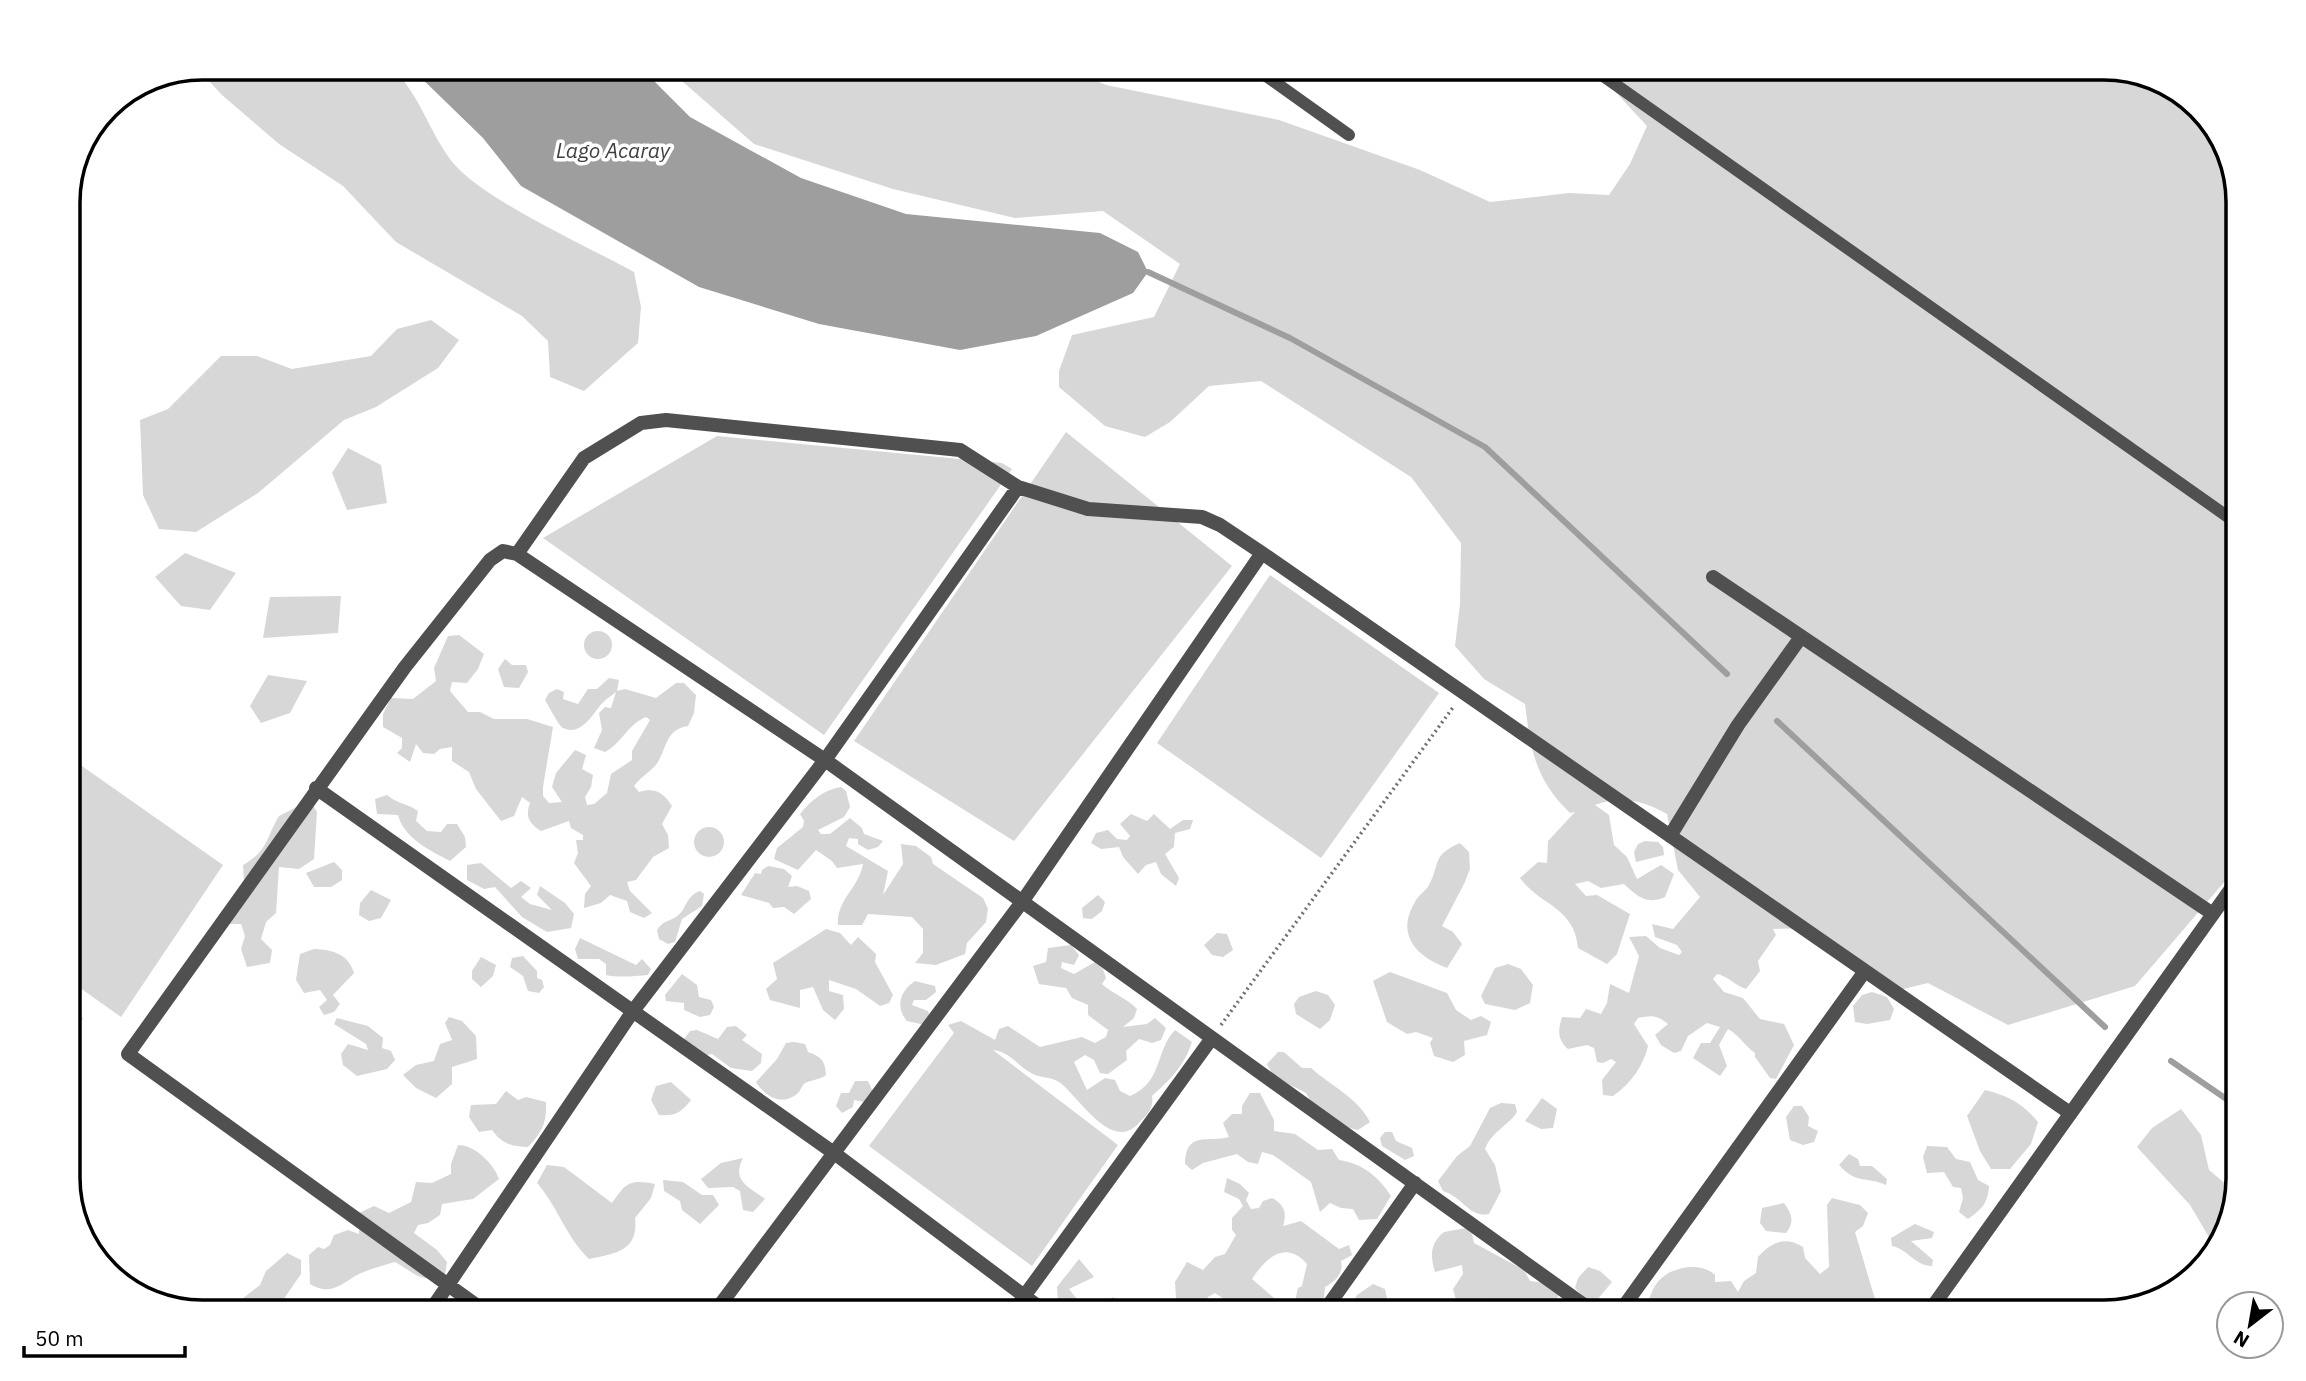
<svg xmlns="http://www.w3.org/2000/svg" width="2306" height="1381" font-family="'IBM Plex Sans',sans-serif">
  <style>
    .green { fill: #d7d7d7 }
    .water { fill: #9e9e9e }
    .lines { fill: none; stroke-linecap: round; stroke-linejoin: round }
    .stream { stroke: #9e9e9e; stroke-width: 6 }
    .path { stroke: #727272; stroke-width: 3.5; stroke-dasharray: 2 3.5; stroke-linecap: butt }
    .lane { stroke: #505050; stroke-width: 12 }
    .street { stroke: #505050; stroke-width: 14 }
    .labels { text-anchor: middle; dominant-baseline: central; stroke-width: 7; stroke-linejoin: round; paint-order: stroke }
    .water-label { font-size: 21px; font-style: italic; fill: #3f3f3f; stroke: #fff }
    .rim { fill: none; stroke: #000; stroke-width: 3.5 }
  </style>
  <rect width="100%" height="100%" fill="#fff"/>
  <path class="green" d="M392,68c28,27 36,61 58,91 27,38 139,88 184,113l7,35 -3,36 -54,48 -34,-14 -2,-36 -26,-25 -126,-74 -53,-56 -64,-42 -57,-49 -24,-26z
    M667,68h401l38,17 173,35 141,50 70,32 79,-9 40,2 21,-31 17,-38 -39,-42 -2,-16h497l68,18 49,49 17,59 1,672 -103,120 -127,39 -80,-42 -33,8 -84,-63 -38,1 3,6 -18,26 2,10 -14,18c-12,-4 -18,-13 -29,-15l-4,5 11,13 19,6 17,21 24,5 10,21 -18,34 -6,-1 -15,-21v-4c-10,-7 -17,-19 -27,-24l-9,16 8,21 -7,10 -27,-18 8,-15h9l10,-16 -13,-4 -19,13 -7,15 -7,2 -13,-8 -6,-10 13,-11c-11,-9 -16,-9 -30,-6l-4,6 14,22c-5,21 -17,37 -35,50l-10,-1 -1,-15 14,-18 -5,-3 -8,4 -6,-1 -3,-14 -7,-3 -19,4c-11,-10 -10,-19 -6,-32l18,1 6,-9 15,5 6,-11 3,-19 19,9 10,-37 -10,-19 17,-1 14,12 19,7 3,-3 -5,-7 -22,-8 -3,-13 21,5 27,-32 -22,-27 -11,-56c-23,-13 -46,-19 -72,-9l14,10 5,30 13,12 10,22 24,-14 13,9 -9,23c-18,8 -27,0 -41,-13l-23,4 -13,-7 -13,3 11,12 11,-1 33,19 -13,40 -10,10 -29,-16c-4,-42 -38,-42 -58,-70l18,-16 9,1 1,-22 27,-29 -5,1c-35,-34 -39,-62 -45,-109l-41,-25 -29,-33 5,-42 1,-61 -50,-66 -150,-96 -52,5 -39,36 -25,15 -40,-11 -46,-39v-16l13,-36 82,-18 26,-53 -77,-53 -88,7 -122,-29 -139,-45z
    M431,320l28,20 -21,28 -62,39 -32,13 -86,73 -62,39 -37,-3 -16,-34 -3,-75 28,-11 53,-53h36l35,13 79,-13 26,-27z
    M1066,432l166,134 -218,275 -160,-100z
    M717,436l285,27 10,6 -188,266 -281,-197z
    M348,448l33,17 6,38 -40,7 -15,-37z
    M185,553l51,20 -26,37 -29,-4 -26,-29z
    M1270,575l169,118 -118,165 -164,-115z
    M341,596l-3,37 -75,5 7,-41z
    M584 645a14 14 0 1 1 28 0a14 14 0 1 1-28 0Z
    M459,635l25,19 -6,15 -11,14 -15,-1 -2,9 18,21h12l14,7h33l26,8 -10,60v9l6,7 13,-1 -10,-15 4,-14 19,-23 11,5 -4,14 11,6 -2,12 -6,10 2,8 7,-1 13,-11 4,-19 21,-14v-9l18,-31 -4,-3c-18,7 -24,26 -41,35l-11,-4 8,-18 -3,-17 6,-6 6,1 5,-16c-5,4 -13,9 -17,15 -8,10 -19,29 -36,21 -5,-3 -14,-22 -18,-28l4,-7 8,-4 7,3 -1,7 15,5 10,-15h9l12,-11 10,2 -2,11 8,-2 31,9 20,-15h8l12,12 -2,18 -6,13c-25,3 -21,28 -34,41 -7,7 -14,11 -20,19l5,6c16,-5 25,1 33,14l-10,18 6,11 1,13 -16,9 -17,23 -9,2 3,9 22,22 -8,5 -14,-6 -3,-11 -17,-6 -9,8 -17,5 1,-14 6,-8 -17,-23 4,-10 -2,-13h7v-5l-12,-7 -2,-7 -28,10c-12,-8 -16,-14 -11,-28l-8,-6 -8,19 -13,5 -25,-32 -7,-17 -17,-11v-14l-12,2 -6,5 -11,-1 -7,-9 -6,18 -13,-9 5,-5v-10l-19,-11v-13l8,-16 22,1 23,-18 -2,-13 14,-32z
    M505,659l7,6h14l2,7 -9,16 -15,-1 -6,-18z
    M268,675l39,6 -17,32 -29,10 -11,-17z
    M69,757l154,108 -102,152 -52,-37z
    M841,787l5,4 4,16 -6,10 -26,13 3,4h9l20,-16 12,10 2,6 19,7 -5,6 -10,3 -10,-6v-5l-9,-1 -3,8 42,25 -5,24 20,-31 -2,-20 15,2 15,11 2,7 50,34 5,11 -2,13 -19,21 -2,11 -29,11 -21,-2 8,-10v-24l-11,-12 -44,-3 -6,11h-24c-2,-25 21,-37 25,-61l-26,4 -5,-7 -16,-11 -18,20 -24,-11 3,-11 26,-21 1,-6 -4,-7c10,-13 25,-25 41,-27z
    M387,795c12,10 20,8 31,16l-2,10 11,10 14,1 6,-8h10l8,13 1,10 -16,14c-21,-11 -46,-23 -52,-46l-21,-1 -2,-15z
    M310,800l7,12 -3,47 -15,10 -20,-2 -3,46 -10,9 -5,17 11,11 -2,13 -23,4 -6,-18 4,-13 -4,-12h-12l15,-42 -1,-17c25,-14 23,-27 36,-49z
    M1131,814l16,7 7,-7 16,15 13,-9h10l-3,9 -15,4 -1,14 -9,7 14,24 -3,8 -15,-12 -5,-12 -10,3 -8,9 -15,-17 -4,-10 -18,2 -10,-6 5,-10 12,-3 9,9 10,1 3,-4 -10,-12z
    M694 842a15 15 0 1 1 30 0a15 15 0 1 1-30 0Z
    M1645,841l13,1 5,5 1,8 -28,7 -2,-10 4,-8z
    M1460,843l9,9 1,17 -6,15 -22,42 11,6 9,12 -15,24c-30,-11 -52,-33 -32,-66 3,-7 11,-11 14,-17 12,-23 2,-29 31,-42z
    M334,862l8,8v10l-11,7h-17l-8,-14z
    M481,863l30,25 10,-7 10,7 -10,9 9,7 22,6 -15,-15 3,-9 25,17 9,11 -3,14 -24,4 -25,-15 -27,-30 -11,2 -17,-9v-15z
    M768,866l16,3 8,7 -4,11 9,-1 12,5 2,8 -17,15 -10,-7 -11,1 -4,-5 -28,-8 14,-22 6,1 1,-4z
    M371,890l20,10 -10,18 -12,3 -10,-6 1,-12z
    M700,891l4,3 -2,12 -20,13 -7,23 -7,2 -9,-5 -2,-9c6,-9 10,-8 19,-13 11,-7 9,-21 24,-26z
    M1098,895l7,7 -3,9 -10,8 -9,-1 -1,-10z
    M826,929l14,4 11,12 7,-8 18,17 -1,8 18,33 -4,8 -9,3 -24,-17 -27,-9v11l14,4 1,14 -9,11 -12,-10 -10,-23 -13,3v18l-30,-8 -4,-11 11,-10 -4,-16z
    M1217,933l10,1 6,16 -10,7 -11,-2 -8,-10z
    M580,938l56,27 6,-6 9,10 -3,6c-12,1 -30,3 -42,0v-11l-7,-5h-21l-3,-10z
    M1071,945l8,10 -5,10 -12,-3 -1,6 13,6 21,-12 8,7 3,9 -4,6c12,11 25,14 35,25l-3,9 -11,9 24,-3 8,-6 11,10 -5,12 -9,3 -13,-4 -13,12 1,9 -19,14 -8,-1 -6,-13 -9,-5 -11,7 13,28 18,-12 10,2 5,11 10,5c33,-14 25,-45 45,-66l17,12c-8,24 -21,37 -40,54 2,12 -5,19 -13,27 -28,31 -61,-28 -80,-41 -7,-5 -18,-4 -26,-8 -16,-8 -22,-22 -40,-24l125,95 -86,121 -163,-120 85,-113 -6,-8 13,-4 34,19 4,-11 9,-3 32,21 42,-10 13,6 11,-6 2,-7 -20,-15v-10l-16,-7 -6,-10 -27,-4 -6,-18 13,-4 2,-14z
    M314,949c18,1 34,4 40,24l-21,22 7,9 -6,8 -10,3 -5,-8 8,-7 -7,-10 -16,3 -8,-13 4,-26z
    M523,956l14,15v7l5,2 2,7 -5,6 -11,-2 -5,-15 -13,-9 2,-9z
    M481,957l15,8 -3,11 -12,11 -9,-8v-8z
    M1508,964l13,5 12,16 -3,18 -15,7 -30,-6 -4,-8 14,-28z
    M1390,972l57,21 9,17 15,10 10,-4 10,6 -4,13 -23,6 1,14 -12,7 -19,-6 -4,-13 3,-5 -17,-6 -9,2 -20,-12 -14,-41z
    M682,974l15,11 2,12 12,3 3,7 -4,8 -10,2 -16,-7v-7l-18,-2 -1,-6z
    M915,981l20,5 1,6 -10,8h-12l-2,5 16,6 3,7 -6,7 -18,-4c-12,-14 -7,-30 8,-40z
    M1316,991l12,4 7,10 -5,15 -10,9 -24,-15 -2,-10 5,-7z
    M1872,992l15,5 7,12 -4,11 -23,4 -12,-2 -2,-16 9,-11z
    M69,1009l14,9 -14,24z
    M449,1017l13,4 14,15 1,23 -25,8v17l-16,14 -20,-10 -13,-13 13,-10 18,-4 6,-17 12,-4 -7,-17z
    M337,1018l31,8 15,12 -1,10 9,3 4,9 -8,9 -30,7 -14,-11 -2,-11 7,-10 20,6 -2,-6 -32,-20z
    M736,1026l11,9 -5,5 20,14 -1,9 -9,8 -21,-3 -19,-14 -9,2 -19,-17 6,-8 7,-1 21,9 9,-12z
    M794,1042l11,2 3,8c14,5 17,9 18,23 -7,5 -15,5 -21,8 -3,2 -4,7 -7,10 -15,14 -33,4 -42,-11l21,-23 9,-16z
    M1278,1052h6l18,16h9c20,18 46,29 59,54l-12,8c-20,-4 -42,-18 -52,-37 -14,-9 -32,-11 -39,-29z
    M855,1081h13l5,11 -9,10 -10,-2 -1,7 -11,6 -6,-7 5,-13h8z
    M671,1082l20,18c-10,13 -16,16 -32,15l-8,-15 5,-14z
    M1985,1090c24,6 37,13 53,32l-7,22 -21,25h-19l-11,-18 -13,-35z
    M506,1091l12,9 8,-3 20,5c1,21 -4,30 -18,45 -17,-1 -26,-3 -36,-17l-13,2 -10,-15 2,-12 25,-1z
    M1250,1093h10l14,27v11l21,3 23,16 14,-1 7,11c23,3 40,17 52,36l-14,23 -18,1 -6,-11 -12,-1 -11,-5 -10,9 -9,-30 -38,-27 -11,-3 -4,12 -10,-2 -11,-8 -34,9 -11,7 -7,-6c1,-34 23,-21 44,-27l-6,-14 9,-9h10v-8z
    M1542,1098l15,11 -4,19 -12,1 -16,-8z
    M1501,1103l14,1 2,8c-10,15 -25,19 -32,37l10,16 6,26 -12,23c-20,4 -26,-17 -46,-23l-5,-10 19,-25 13,-10 20,-38z
    M1794,1106h8l7,11 -1,9 10,5 -4,11 -11,3 -13,-5 -4,-23z
    M2181,1109l20,26 8,35 25,21 -18,58 -26,-44 -53,-58 15,-19z
    M1385,1132h7l4,9 16,7 2,8 -9,4 -23,-14 -2,-8z
    M458,1145c17,0 36,19 41,34l-26,20 -31,5 -2,11 -12,8 -10,2 -4,8 23,17 10,12 -2,13c-27,8 -28,-1 -50,-13 -11,3 -28,8 -38,13 -17,10 -27,21 -47,9l-1,-29 9,-8 6,2 6,-4 4,-10 14,-5 11,4v-21l15,-7 15,7 22,-11 5,-20 16,1 19,-9v-10z
    M1927,1146l20,1 9,12 14,3 8,18 11,6c-1,17 -7,23 -21,33l-9,-7 4,-14 -2,-10 -8,-1 -9,-15 -17,1 -4,-16z
    M1849,1154l9,5 2,7h12l15,13 -1,6c-19,-9 -29,0 -47,-20z
    M743,1158c-12,23 6,29 22,41l-12,13 -10,-2 -3,-19 -7,-4 -25,1 -7,-9 20,-16z
    M547,1165l17,2 48,36c14,-20 17,-24 43,-19l-4,14 -16,20c4,33 -20,36 -46,41 -23,-22 -31,-52 -52,-76z
    M1227,1178l13,6 9,9 -3,7 5,9 8,-1 4,-7 9,-3c13,7 15,15 11,28l18,-5 38,28 10,-4 3,10 -11,6c3,12 -6,21 -16,26l-1,11 -12,15h-24l6,-7 4,-18 4,-2 5,-22c-21,-24 -41,-7 -55,15l22,19v15h-37l-6,-9 -16,-11 -7,4 -7,16h-24l-2,-31 12,-20 16,8 12,-13 10,-3 11,-19 -4,-5v-12l11,-12 -4,-7 -15,-7z
    M663,1180l20,2 19,13h11l6,10 -19,19 -18,-14 -2,-9 -16,-10z
    M1832,1198l28,7 8,8 -5,13 -8,6 20,67 -13,14h-88l-29,-9 -6,9h-94c3,-9 5,-20 10,-27 11,-19 45,-26 60,-11v7l16,-1 7,11 6,-11 12,-8 2,-16c13,-15 27,-21 45,-10l2,11 15,16 9,-7 -2,-62z
    M1784,1203c8,11 11,19 2,30l-20,-2 -6,-8 2,-15z
    M1915,1224l19,8 -2,6 -21,3 22,19 -1,6c-17,0 -24,-17 -40,-20l-1,-8z
    M1466,1228l6,6 2,9 50,27 6,11 15,2 13,11 -2,19h-57l-3,-8 -10,-7 -11,15h-23l6,-6 -5,-18 10,-15 -1,-9 -27,7c-5,-16 -5,-29 9,-40z
    M287,1253l14,7v14l-27,39h-43l2,-7 27,-21 6,-14z
    M1079,1259l15,18 -25,12 14,18 10,4 20,-14 11,13 -1,3h-56l-9,-10 -1,-16z
    M1588,1267l12,4 12,11 -15,18 -12,-2 -10,-10 3,-10z
    M1373,1284l12,5 5,24h-43l10,-18z"/>
  <path class="water" d="M411,68h230l49,49 111,61 105,36 194,19 38,19 10,20 -15,21 -97,43 -76,14 -141,-26 -120,-37 -178,-101 -38,-48z"/>
  <g class="lines">
    <path class="stream" d="M1148,272l142,66 195,109 242,227
      M1777,721l328,306
      M2171,1061l67,46"/>
    <path class="path" d="M1221,1025l233,-319"/>
    <path class="lane" d="M1255,68l94,67
      M1592,68l646,456"/>
    <path class="street" d="M517,554l67,-96 57,-35 25,-3 294,30 58,37 70,22 114,8 18,8 42,28 808,560
      M1713,577l500,337
      M316,788l518,365 213,160
      M1670,836l68,-111 63,-88
      M429,1313l204,-302 192,-251 193,-273
      M487,1313l-359,-259 277,-387 85,-107 13,-9 14,3 308,206 770,553
      M714,1313l308,-411 240,-349
      M1012,1313l200,-275
      M1323,1313l92,-130
      M1619,1313l246,-342
      M1928,1313l310,-434"/>
  </g>
  <g class="labels">
    <g class="water-label">
      <text x="613" y="150">Lago Acaray</text>
    </g>
  </g>
  <path d="M0 0H2306V1381H0ZM202 80H2104A122 122 0 0 1 2226 202V1178A122 122 0 0 1 2104 1300H202A122 122 0 0 1 80 1178V202A122 122 0 0 1 202 80Z" fill="#fff" fill-rule="evenodd"/>
  <path class="rim" d="M202 80H2104A122 122 0 0 1 2226 202V1178A122 122 0 0 1 2104 1300H202A122 122 0 0 1 80 1178V202A122 122 0 0 1 202 80Z"/>
  <g transform="translate(2250 1325) rotate(211)"><circle r="33" fill="#ffffff" stroke="#999999" stroke-width="2"/>
  <path d="M0-5L12 26L0 18L-12 26Z" fill="#000000"/>
  <text y="-10" font-size="19" font-weight="bold" text-anchor="middle" fill="#000000">N</text>
  </g>
  <path d="M24 1346v10h161v-10" fill="none" stroke="#000000" stroke-width="3.5"/>
  <text x="35" y="1346" font-size="21" fill="#000000" stroke="#ffffff" stroke-width="5" paint-order="stroke">50 m</text>
</svg>
